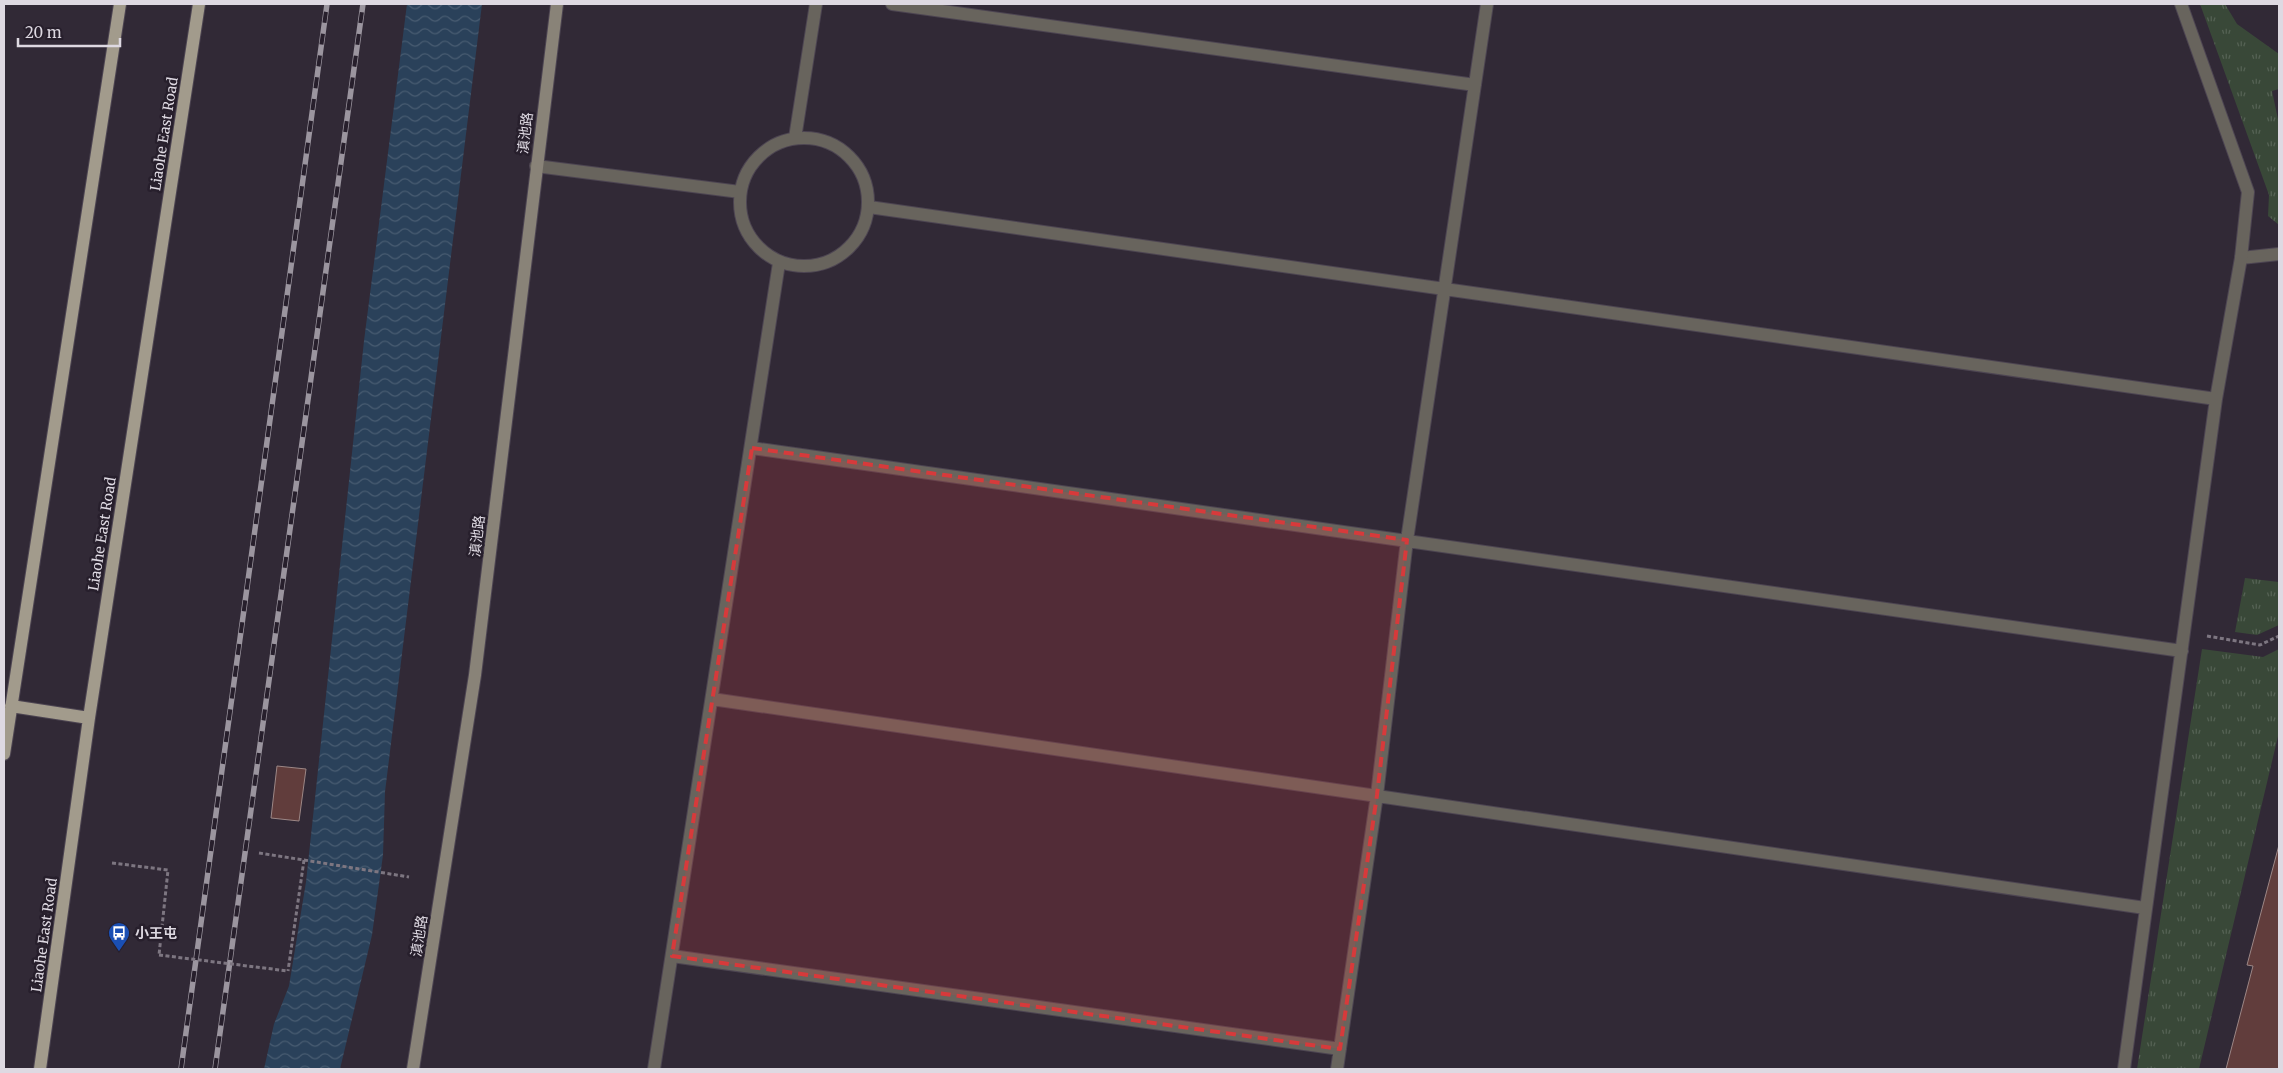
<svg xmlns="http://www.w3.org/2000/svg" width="2283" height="1073" font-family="Merriweather,'Noto Sans SC',serif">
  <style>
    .grass { fill: url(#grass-tufts) }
    .water { fill: url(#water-waves) }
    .building { fill: #613d3c; stroke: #9c8786 }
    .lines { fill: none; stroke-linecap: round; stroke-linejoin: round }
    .lane-casing { stroke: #4d4552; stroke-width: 14 }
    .street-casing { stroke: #4d4552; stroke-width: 14 }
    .secondary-casing { stroke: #4d4552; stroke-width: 14 }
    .primary-casing { stroke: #4d4552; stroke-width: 14 }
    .path { stroke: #7d7681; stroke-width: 3; stroke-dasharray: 4 2.5; stroke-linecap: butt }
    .lane { stroke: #68645d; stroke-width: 12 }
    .street { stroke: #68645d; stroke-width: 12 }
    .secondary { stroke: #898378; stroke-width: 12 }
    .primary { stroke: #a29b8c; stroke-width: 12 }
    .rail-casing { stroke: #9b959f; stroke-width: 5.5 }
    .rail { stroke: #271f2c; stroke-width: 4; stroke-dasharray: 11; stroke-linecap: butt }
    .path-bridge { stroke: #7d7681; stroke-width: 3; stroke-dasharray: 4 2.5; stroke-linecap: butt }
    .marked { fill: #d73a3b; fill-opacity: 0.2; stroke: #d73a3b; stroke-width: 4; stroke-dasharray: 10 6; stroke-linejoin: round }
    .labels { text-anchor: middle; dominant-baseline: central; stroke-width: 5; stroke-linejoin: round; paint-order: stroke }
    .street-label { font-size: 14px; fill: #ded9e2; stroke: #271f2c }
    .poi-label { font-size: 14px; font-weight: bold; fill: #ded9e2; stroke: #271f2c; text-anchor: start }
  </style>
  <defs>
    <pattern id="grass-tufts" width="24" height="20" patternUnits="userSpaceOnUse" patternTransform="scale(1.25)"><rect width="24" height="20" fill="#394838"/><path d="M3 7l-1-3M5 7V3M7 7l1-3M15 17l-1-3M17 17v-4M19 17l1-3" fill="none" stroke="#556254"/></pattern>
    <pattern id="water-waves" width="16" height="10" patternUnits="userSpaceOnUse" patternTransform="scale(1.25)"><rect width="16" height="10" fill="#2a415a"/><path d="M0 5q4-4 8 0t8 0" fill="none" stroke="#485c71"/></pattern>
  </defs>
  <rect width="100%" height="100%" fill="#312936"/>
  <path class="grass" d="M2200,4h25l12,20 42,30v35l-7,2 7,33v101l-11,-9 1,-21z
    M2245,578l34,4v43l-22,10 -22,-3z
    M2202,649l61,8 16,-8v83l-80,337h-62z"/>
  <path class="water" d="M407,4h75l-97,788 -2,63 -11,80 -32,134h-76l10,-45 15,-38 17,-104 58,-541z"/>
  <path class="building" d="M277,766l29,3 -7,52 -28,-3z
    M2279,845v224h-53l27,-103 -6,-1z"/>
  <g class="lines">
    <g class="lane-casing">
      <path id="lane" d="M2241,258l38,-4"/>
    </g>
    <g class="street-casing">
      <path id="street" d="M892,4l583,81
        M740 202a64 64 0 1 1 128 0a64 64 0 1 1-128 0Z
        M795,138l21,-134
        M536,166l204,26
        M869,207l1347,192 25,-141 7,-66 -67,-188
        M752,448l1430,203
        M712,699l1433,209
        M672,956l668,93
        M654,1069l125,-806
        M1337,1069l40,-274 30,-255 80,-536
        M2124,1069l92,-670"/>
    </g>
    <g class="secondary-casing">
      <path id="secondary" d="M413,1069l62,-394 82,-671"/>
    </g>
    <g class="primary-casing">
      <path id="primary" d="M11,706l78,12
        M4,754l116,-750
        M40,1069l49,-351 110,-714"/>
    </g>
    <path class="path" d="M2207,636l53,9 19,-9
      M259,853l45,7 -16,111
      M304,860l105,17
      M112,863l56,7 -9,85"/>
    <use href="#lane" class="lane"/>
    <use href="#street" class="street"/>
    <use href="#secondary" class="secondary"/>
    <use href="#primary" class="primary"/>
    <g class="rail-casing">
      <path id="rail" d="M181,1069l146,-1065
        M215,1069l148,-1065"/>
    </g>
    <use href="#rail" class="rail"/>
    <path class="path-bridge" d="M159,955l129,16"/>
  </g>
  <path class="marked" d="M752,448l655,92 -30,255 -37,254 -668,-93z"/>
  <defs>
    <g id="bus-pin" transform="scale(1.125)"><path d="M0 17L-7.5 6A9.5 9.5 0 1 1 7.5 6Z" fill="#1a4fb4" stroke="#271f2c"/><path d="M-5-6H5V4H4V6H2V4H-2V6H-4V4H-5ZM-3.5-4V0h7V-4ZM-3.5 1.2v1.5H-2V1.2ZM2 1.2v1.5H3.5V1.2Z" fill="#fff"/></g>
  </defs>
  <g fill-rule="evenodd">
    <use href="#bus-pin" x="119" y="933"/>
  </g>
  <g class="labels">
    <g class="street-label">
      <text transform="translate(525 133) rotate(-83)">滇池路</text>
      <text transform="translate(164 134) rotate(-81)">Liaohe East Road</text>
      <text transform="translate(102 534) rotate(-81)">Liaohe East Road</text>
      <text transform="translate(477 536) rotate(-83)">滇池路</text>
      <text transform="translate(44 935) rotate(-82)">Liaohe East Road</text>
      <text transform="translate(419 936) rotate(-81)">滇池路</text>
    </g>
    <g class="poi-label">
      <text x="135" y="933">小王屯</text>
    </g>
  </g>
  <rect width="2283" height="1073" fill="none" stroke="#ded9e2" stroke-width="10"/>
  <path d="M18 38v8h102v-8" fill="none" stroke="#ded9e2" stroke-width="2.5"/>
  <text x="25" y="38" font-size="15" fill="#ded9e2" stroke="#271f2c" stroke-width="4" paint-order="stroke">20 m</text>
</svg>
